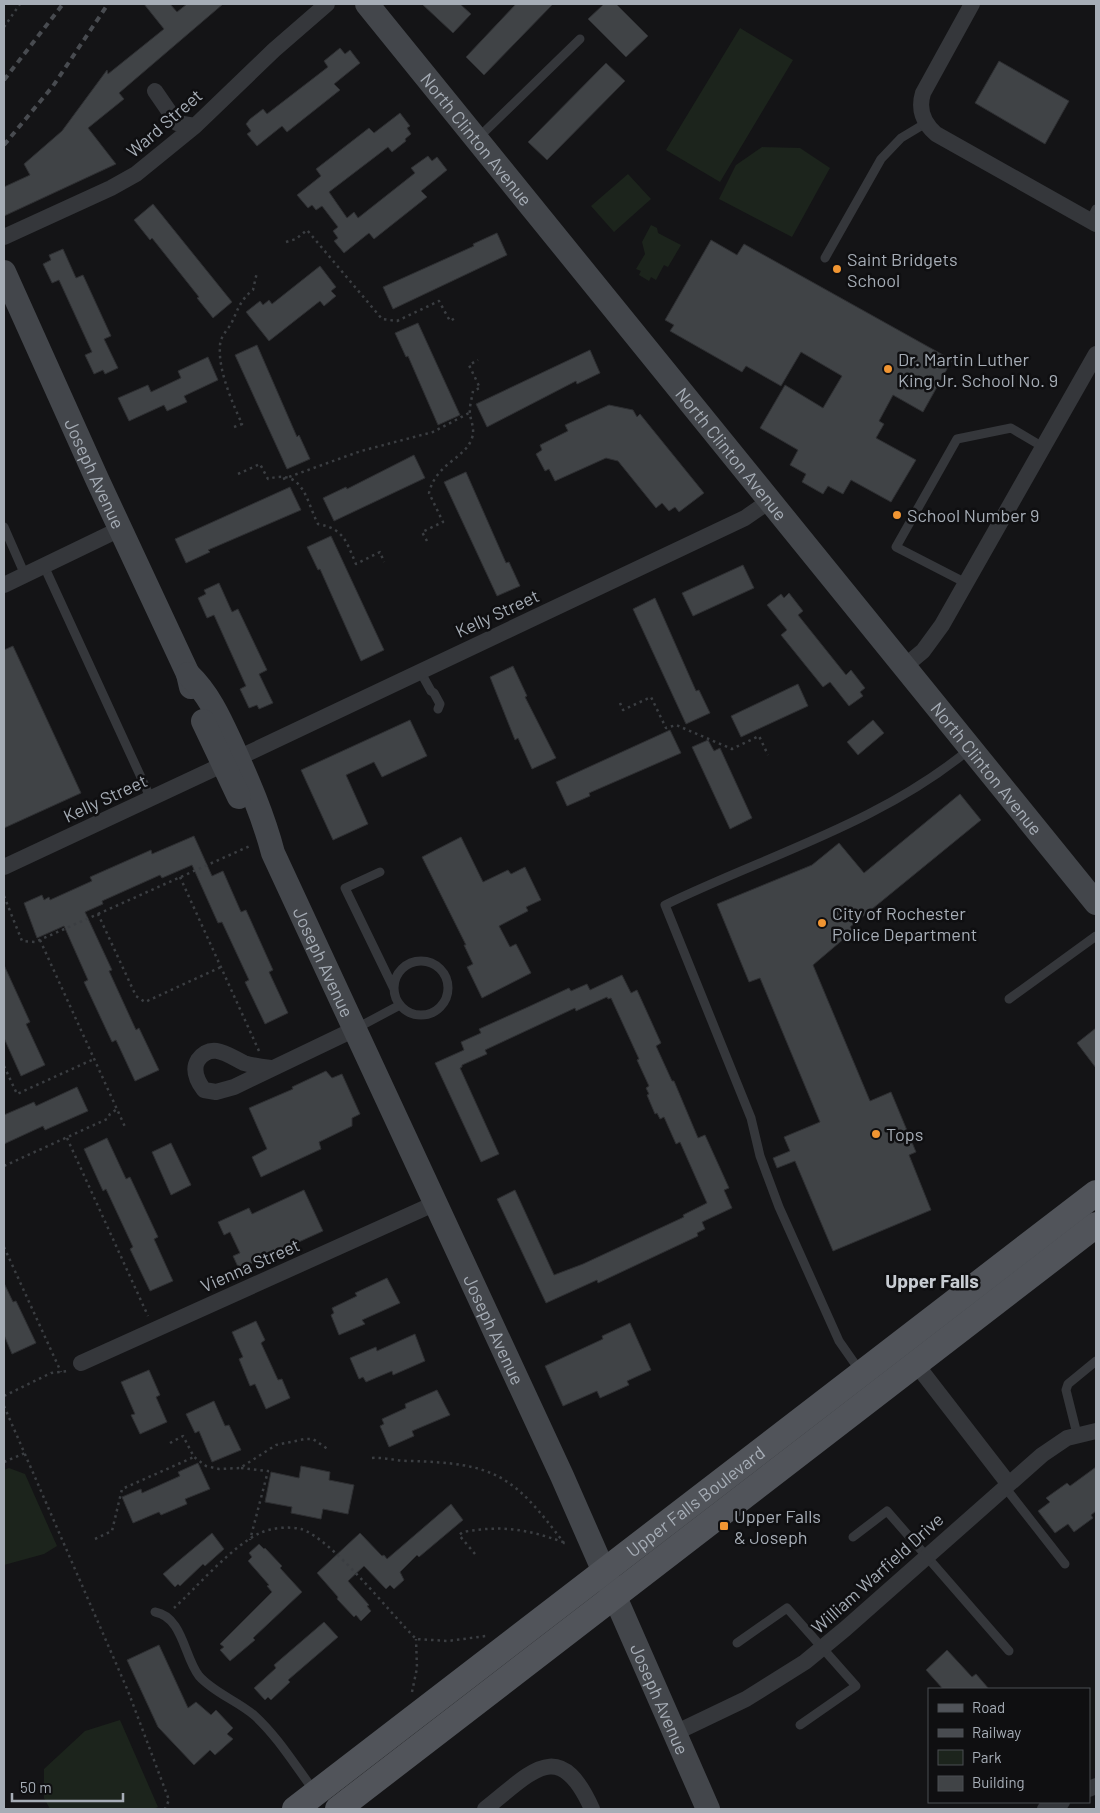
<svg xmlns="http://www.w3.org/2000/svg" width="1100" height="1813" font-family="Barlow,sans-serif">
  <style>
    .green { fill: #1c241c }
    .building { fill: #404346; stroke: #2e2f32 }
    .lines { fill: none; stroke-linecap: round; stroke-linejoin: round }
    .path { stroke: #3b3e42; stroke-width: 2.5; stroke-dasharray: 2.5 4; stroke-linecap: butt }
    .lane { stroke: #35373b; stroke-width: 9 }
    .street { stroke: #35373b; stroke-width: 16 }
    .secondary { stroke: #43464b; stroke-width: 24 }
    .primary { stroke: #51545a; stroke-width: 26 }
    .rail { stroke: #484b50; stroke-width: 4; stroke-dasharray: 6 5; stroke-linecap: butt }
    .poi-dot { fill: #f09532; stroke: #0f0f11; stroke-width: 2 }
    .labels { text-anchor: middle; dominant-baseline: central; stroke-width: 5; stroke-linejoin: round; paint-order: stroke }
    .street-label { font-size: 18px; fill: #a6adb6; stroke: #0f0f11 }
    .poi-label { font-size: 18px; fill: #a6adb6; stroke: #0f0f11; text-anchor: start }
    .neighbourhood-label { font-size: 19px; font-weight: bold; fill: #c7ccd2; stroke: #0f0f11 }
  </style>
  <rect width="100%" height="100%" fill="#141416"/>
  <path class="green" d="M740,28l53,32 -73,122 -54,-32z
    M762,147l38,1 30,20 -38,69 -73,-38 17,-34z
    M628,174l23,25 -37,33 -23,-26z
    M651,225l6,3 1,5 23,12 -13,22 -4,-2 -8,15 -5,-3 -2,4 -10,-6 2,-4 -5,-2 9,-15 -3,-12z
    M9,1468l16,6 32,72 -13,8 -40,11v-95z
    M120,1720l38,87 -5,2h-103l-6,-11v-29l41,-38z"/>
  <path class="building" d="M144,4h26l7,8 10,-8h36l-104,89 5,6 -36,29 28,36 -112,52v-29l26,-12 -6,-11 38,-33 45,-61 1,4 56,-45z
    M422,4h38l11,10 -18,19z
    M516,4h37l-69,71 -18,-18z
    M604,4h12l32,32 -22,21 -38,-38z
    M340,48l5,6 5,-4 10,13 -26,21 6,6 -53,42 -5,-6 -25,20 -10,-12 4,-3 -5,-7 4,-5 13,-10 4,5 61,-47 -4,-6z
    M999,61l70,40 -24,43 -70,-41z
    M606,63l19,18 -78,79 -19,-18z
    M400,113l10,13 -3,2 4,6 -6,5 1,2 -14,11 -4,-5 -59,45 18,26 7,-6 4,6 57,-45 -4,-5 17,-12 4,5 5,-4 10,13 -26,21 6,6 -53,42 -5,-6 -25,20 -10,-12 4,-3 -5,-7 5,-4 -16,-21 -6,4 -4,-5 -4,3 -11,-13 24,-19 -5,-7 53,-41 5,5z
    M153,204l79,98 -19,16 -16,-20 2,-1 -47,-59 -2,2 -16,-20z
    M497,233l10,22 -114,54 -10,-22 91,-41 -1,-2z
    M711,240l26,15 7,-11 208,116 -29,52 -30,-17 -14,26 5,3 -8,14 40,22 -25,42 -40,-22 -8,14 -15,-8 -5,8 -21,-12 4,-8 -16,-9 8,-15 -38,-22 25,-43 38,23 19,-32 -41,-24 -20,34 -35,-20 -4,6 -72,-41 4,-6 -9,-5z
    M63,249l13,29 7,-3 28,61 -7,3 14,29 -13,6 -2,-4 -9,4 -9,-19 7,-3 -33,-72 -7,3 -9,-19 8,-4 -2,-5z
    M320,266l16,21 -5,4 5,5 -12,10 -4,-5 -51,40 -23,-29 14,-11 3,4 6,-5 3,4z
    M418,323l42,92 -22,10 -30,-69 -2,1 -11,-24z
    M257,345l40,92 2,-2 11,24 -23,10 -52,-114z
    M590,350l10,23 -23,11 -1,-3 -89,46 -11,-23z
    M208,357l10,23 -34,16 3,6 -20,9 -3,-6 -35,16 -11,-23 30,-13 3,7 30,-14 -3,-7z
    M609,405l24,5 4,7 3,-3 64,79 -25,19 -4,-5 -6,4 -7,-8 -6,5 -38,-47 -12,-3 -51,23 -6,-12 -4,2 -9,-17 6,-4 -2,-5 28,-14 -3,-6z
    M414,455l11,23 -91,43 -11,-23 23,-11 1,2z
    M466,472l40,91 3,-1 11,24 -23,10 -53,-114z
    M290,487l11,23 -93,40 2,2 -24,11 -11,-24z
    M331,536l53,114 -23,11 -41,-92 -2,1 -11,-23z
    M743,565l11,23 -61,28 -11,-23z
    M219,583l13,29 6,-3 29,61 -8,4 14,29 -14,6 -2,-4 -8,3 -9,-19 6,-3 -32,-71 -7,3 -9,-20 8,-4 -2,-4z
    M789,593l14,18 -5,4 48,60 5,-5 14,18 -5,4 3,4 -14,10 -19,-24 -7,5 -42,-52 6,-5 -20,-25 14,-11 3,4z
    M655,598l41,93 3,-1 11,23 -24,11 -53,-115z
    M13,646l68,147 -77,35v-178z
    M513,666l14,30 -2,1 31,61 -24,11 -14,-31 -3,2 -25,-63z
    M798,684l10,22 -67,31 -10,-21z
    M410,720l17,36 -45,21 -8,-15 -28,13 22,49 -35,16 -32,-70z
    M873,720l11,13 -26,22 -11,-13z
    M670,730l11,23 -92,40 1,3 -23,10 -11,-24z
    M708,740l6,11 6,-3 32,70 -22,11 -38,-82z
    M960,794l21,26 -131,107 3,4 -40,34 57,136 21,-9 25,60 -7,3 22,55 -98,41 -38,-90 -18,7 -4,-10 17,-7 -6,-14 36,-15 -60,-144 -11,4 -32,-78 95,-39 27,-22 25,30z
    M194,836l18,40 11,-5 18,41 5,-2 27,60 -4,2 19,41 -23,11 -20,-42 4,-2 -27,-58 -4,1 -26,-58 -30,13 -2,-3 -58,26 1,3 -18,8 27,58 -3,1 27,59 3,-2 20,42 -24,11 -19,-41 -4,2 -28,-60 4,-2 -24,-54 -27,12 -13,-35 18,-8 2,5 5,-3 1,3 42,-19 -2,-4 61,-27 1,4z
    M461,837l22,45 25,-12 3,4 14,-7 16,33 -15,7 2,4 -29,15 11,21 6,-3 15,29 -49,25 -15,-31 6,-3 -9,-19h2l-44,-88z
    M4,965l26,57 -4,2 19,41 -24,11 -17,-38z
    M622,975l9,18 6,-3 24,53 -5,3 16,35h2l24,57 7,-3 24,53 -5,2 8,18 -30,14 3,7 -8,4 1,3 -100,47 -1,-3 -51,23 -49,-104 18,-9 39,85 29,-11 101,-47 -1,-2 24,-12 -27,-61 -4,2 -12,-27 -4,2 -3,-6 -2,1 -8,-19 2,-1 -3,-6 3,-2 -12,-26 2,-1 -28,-61 -3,1 -1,-2 -31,14 -1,-3 -90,42 2,4 -25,11v2l-2,1 39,86 -18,8 -46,-99 29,-13 -3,-8 20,-9 -2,-4 49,-22 41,-19 2,3 16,-7 3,6z
    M1096,1028v40l-19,-25z
    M326,1071l6,7 10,-4 18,40 -8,4v8l-33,16 2,7 -60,28 -9,-20 15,-8 -18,-41 44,-19 -1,-2z
    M77,1087l11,24 -43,19 -2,-4 -39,18v-29l30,-13 2,4z
    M107,1138l19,41 4,-2 28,60 -4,2 19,42 -23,10 -20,-42 3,-2 -27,-58 -3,2 -19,-42z
    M171,1143l20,42 -20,10 -19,-43z
    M304,1190l19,41 -84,38 -6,-13 7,-3 -10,-21 -6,3 -6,-13 31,-14 3,6z
    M387,1278l13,25 -38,17 3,4 -26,11 -8,-20 3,-2 -2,-5 25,-12 -2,-3z
    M4,1283l9,19 3,-1 20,42 -24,11 -8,-19z
    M256,1321l9,19 -4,3 17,37 4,-1 8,19 -24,11 -11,-25 -5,2 -11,-27 4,-2 -11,-25z
    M630,1323l21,47 -24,11 2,4 -29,13 -3,-7 -34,15 -18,-40 58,-27 -1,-3z
    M415,1334l10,27 -32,14 -1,-4 -26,11 -3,-5 -4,2 -9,-21 26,-11 1,4z
    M149,1370l11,25 -4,2 11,25 -27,12 -9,-19 4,-1 -14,-32z
    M437,1390l13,25 -38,16 2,5 -25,11 -9,-21 4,-2 -2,-5 24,-11 -1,-4z
    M214,1401l11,25 4,-1 12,25 -29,12 -13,-31 -4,2 -9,-19z
    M198,1463l12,26 -25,10 2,5 -26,11 -2,-3 -26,11 -11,-26 19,-8 1,4 38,-17 -2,-4z
    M301,1466l29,6 -1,8 25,5 -6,29 -25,-5 -2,10 -30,-6 1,-6 -27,-5 6,-30 28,6z
    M1096,1467v44l-5,4 2,3 -19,14 -6,-8 -13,9 -17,-22 12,-9 -4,-4 21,-15 3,3z
    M451,1504l12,16 -44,37 -2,-2 -17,17 4,8 -10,9 -4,-4 -4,4 -22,-23 -16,15 21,24 -2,1 4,5 -10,10 -5,-6 -2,2 -17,-18 1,-2 -21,-24 43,-40 22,23 2,-1 3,4z
    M212,1533l12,16 -19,17 -2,-2 -23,22 -2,-2 -3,3 -12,-13z
    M259,1544l5,5 1,-1 17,18 -2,2 22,24 -49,46 2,2 -25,21 -10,-11 4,-3 -4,-3 52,-52 -5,-6 2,-1 -21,-24 4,-4 -3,-4z
    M324,1622l14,15 -50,43 2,2 -19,18 -3,-3 -3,3 -11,-12 22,-20 -2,-3z
    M159,1645l29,63 8,-6 15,13 5,-5 17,18 -6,6 6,5 -18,16 -5,-5 -16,15 -36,-38 -31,-67z
    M947,1650l25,27 4,-3 13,15h-46l-17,-19z"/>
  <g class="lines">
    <path class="path" d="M4,27l16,-23
      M286,242l10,-3 11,-9 75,89 15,2 42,-20 11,20 7,-4
      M234,427l8,-3c-10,-22 -24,-54 -22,-78 0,-10 8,-16 12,-24 6,-13 9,-23 21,-32l4,-18
      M238,474l22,-10 8,15c36,-11 38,22 50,45 26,5 28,17 38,40l24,-12 4,10
      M283,479l78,-28 72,-19 36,-19
      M427,541l-5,-9 21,-10 -14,-29c7,-30 36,-34 43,-55 3,-9 -1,-16 -2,-24 -1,-7 2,-16 3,-23l7,-3 -11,-23 9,-5
      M620,703l3,7 28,-13 15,31 10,-3 56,24 27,-13 9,19
      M180,877l79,174
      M4,896l18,45 13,1 63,-28 38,82 9,6 76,-35
      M98,914l154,-69
      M40,940l86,189
      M4,1066l13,28 77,-35
      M67,1138l81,178
      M4,1166l103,-47 3,-5 7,-5
      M4,1247l57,125
      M4,1396l47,-23 18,-2
      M4,1406l124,285 41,109 -4,9
      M170,1443l13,-7 11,21 12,9 13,3 21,-1 36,-23 29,-6h8l16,11
      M372,1458c13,-1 24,3 37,3 86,2 104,14 155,82h3
      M4,1462l21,-9
      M241,1468l27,3 -18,69
      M95,1539l17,-8 10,-42 72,-32
      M475,1554l-16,-19 4,-3c39,-7 63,-3 100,10
      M174,1608c22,-20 59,-63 86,-75 11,-5 28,-7 41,-4 30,9 90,85 115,110l32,2 38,-5
      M412,1692l5,-24 -1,-29"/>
    <path class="lane" d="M477,139l103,-100
      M1090,221l6,-12
      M825,258l56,-99 20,-21 25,-15
      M4,527l21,48
      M44,566l107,233
      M966,583l-70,-36 61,-108 54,-11 32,19
      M420,671l11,20 3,2 6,11 -2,5
      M380,872l-35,16 49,101
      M394 988a27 27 0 1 1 54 0a27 27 0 1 1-54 0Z
      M1009,999l87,-63
      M355,1029l45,-24
      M860,1371l-21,-30 -60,-134 -19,-51 -9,-38 -86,-213c103,-50 216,-82 306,-157
      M1077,1434l-11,-44 2,-6 28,-23
      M1004,1486l61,78
      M853,1537l34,-26 122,140
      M155,1612c28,5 29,45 44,64 15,17 39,25 56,40 23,21 41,51 60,76
      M737,1643l50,-35 69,78 -56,39"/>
    <path class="street" d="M972,4l-49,89c-5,16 0,30 13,41l160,90
      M155,91l22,32 18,3
      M4,237l107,-49 25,-14 59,-48 79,-76 53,-46
      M4,585l116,-56
      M905,666l18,-15 19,-26 154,-271
      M238,758l507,-240 26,-18
      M4,867l218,-102
      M271,1068c-9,-1 -18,-2 -27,-5 -15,-7 -32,-22 -46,-3 -6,10 0,22 6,30l12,2 18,-5 121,-58
      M81,1363l355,-160
      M916,1364l92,119
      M675,1733l71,-34 59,-37 40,-33 197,-174 25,-17 29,-7
      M1089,1789l7,-3
      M485,1809c46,-36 74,-74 107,0
      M1045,1809l17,-7"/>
    <g class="secondary">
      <path id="s1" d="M367,4l729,899"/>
      <path id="s2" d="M4,272l93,207 91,195 3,13"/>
      <path id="s3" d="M188,674c21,20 32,45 44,71 16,36 31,70 41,108l289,623 146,333"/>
      <path d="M203,721l36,76"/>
    </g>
    <g class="primary">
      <path id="s4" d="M295,1809l801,-616"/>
      <path d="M338,1809l758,-584"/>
    </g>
    <path class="rail" d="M4,80l59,-76
      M4,145l49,-59 55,-82"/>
  </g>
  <g class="poi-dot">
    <circle cx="837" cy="269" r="5"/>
    <circle cx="888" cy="369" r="5"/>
    <circle cx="897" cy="515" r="5"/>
    <circle cx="822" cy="923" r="5"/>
    <circle cx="876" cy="1134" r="5"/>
    <rect x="719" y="1521" width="10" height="10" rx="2.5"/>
  </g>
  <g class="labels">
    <g class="street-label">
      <text transform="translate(164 123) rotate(-41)">Ward Street</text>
      <text stroke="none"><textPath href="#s1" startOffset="174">North Clinton Avenue</textPath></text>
      <text stroke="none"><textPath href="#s1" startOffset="579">North Clinton Avenue</textPath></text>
      <text stroke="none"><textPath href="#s2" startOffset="221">Joseph Avenue</textPath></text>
      <text transform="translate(497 613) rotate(-25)">Kelly Street</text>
      <text stroke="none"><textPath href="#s1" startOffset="984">North Clinton Avenue</textPath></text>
      <text transform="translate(105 798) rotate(-25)">Kelly Street</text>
      <text stroke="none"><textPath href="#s3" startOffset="320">Joseph Avenue</textPath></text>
      <text transform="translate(250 1265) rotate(-24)">Vienna Street</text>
      <text stroke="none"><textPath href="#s3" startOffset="725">Joseph Avenue</textPath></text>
      <text stroke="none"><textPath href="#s4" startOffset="505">Upper Falls Boulevard</textPath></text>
      <text transform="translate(877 1573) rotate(-42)">William Warfield Drive</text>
      <text stroke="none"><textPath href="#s3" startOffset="1130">Joseph Avenue</textPath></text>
    </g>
    <g class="poi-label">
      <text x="847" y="259">Saint Bridgets<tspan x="847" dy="21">School</tspan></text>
      <text x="898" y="359">Dr. Martin Luther<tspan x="898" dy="21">King Jr. School No. 9</tspan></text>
      <text x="907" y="515">School Number 9</text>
      <text x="832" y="913">City of Rochester<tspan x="832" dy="21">Police Department</tspan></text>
      <text x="886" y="1134">Tops</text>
      <text x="734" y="1516">Upper Falls<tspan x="734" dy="21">&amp; Joseph</tspan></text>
    </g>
    <g class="neighbourhood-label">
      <text x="932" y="1280">Upper Falls</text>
    </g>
  </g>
  <rect width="1100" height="1813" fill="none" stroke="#a6adb6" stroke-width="10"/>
  <rect x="928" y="1688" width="162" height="115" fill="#0f0f11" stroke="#4b4e53"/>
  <rect x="938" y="1704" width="25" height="8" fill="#51545a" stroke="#4b4e53"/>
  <text x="972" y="1713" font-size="15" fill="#a6adb6">Road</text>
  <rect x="938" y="1729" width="25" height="8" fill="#484b50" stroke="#4b4e53"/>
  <text x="972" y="1738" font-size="15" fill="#a6adb6">Railway</text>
  <rect x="938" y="1750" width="25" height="15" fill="#1c241c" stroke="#4b4e53"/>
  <text x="972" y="1763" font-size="15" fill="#a6adb6">Park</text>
  <rect x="938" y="1776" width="25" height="15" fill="#404346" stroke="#4b4e53"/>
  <text x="972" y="1788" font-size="15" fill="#a6adb6">Building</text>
  <path d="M12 1793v8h111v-8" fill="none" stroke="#a6adb6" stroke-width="2.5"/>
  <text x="20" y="1793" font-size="15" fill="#a6adb6" stroke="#0f0f11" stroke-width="4" paint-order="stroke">50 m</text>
</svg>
